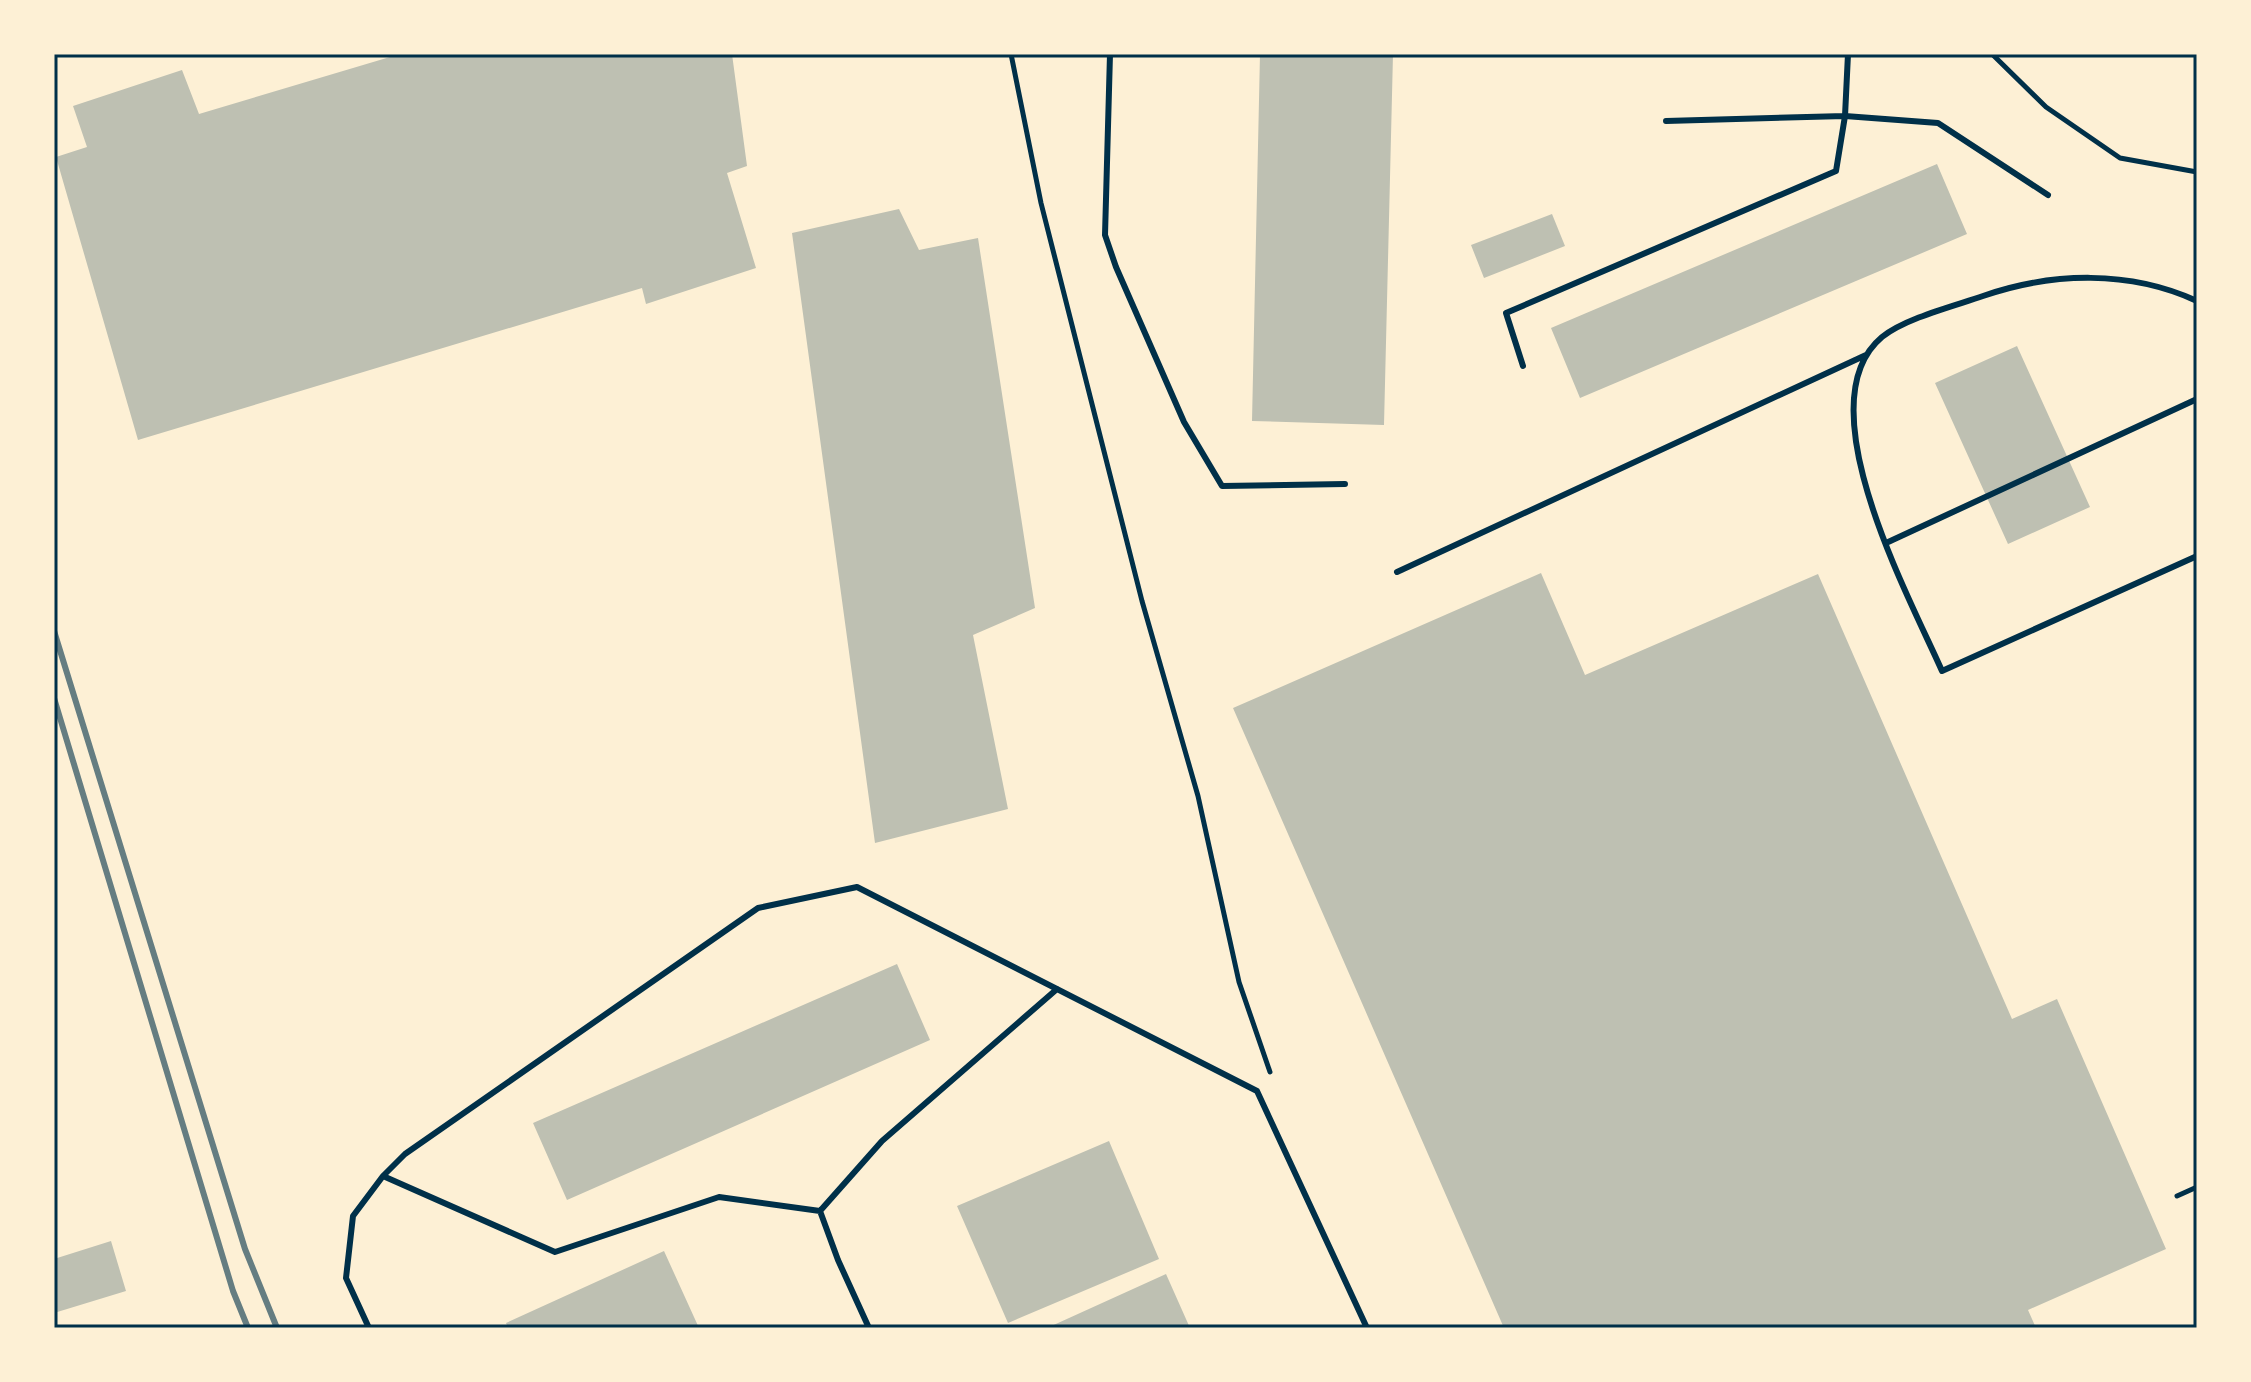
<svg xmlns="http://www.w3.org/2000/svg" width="2251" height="1382" font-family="Lato,sans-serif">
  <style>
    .building { fill: #bec0b2 }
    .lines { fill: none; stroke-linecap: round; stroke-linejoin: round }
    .path { stroke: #003049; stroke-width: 5 }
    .service { stroke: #003049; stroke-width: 6 }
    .rail { stroke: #657d81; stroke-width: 6 }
    .neatline { fill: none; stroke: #003049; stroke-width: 3 }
  </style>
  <rect width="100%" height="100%" fill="#fdf0d5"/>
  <path class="building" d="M400,54h332l15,112 -20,7 29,95 -110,36 -4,-16 -504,152 -82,-283 31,-10 -14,-41 109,-36 17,44z
    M1260,54h133l-9,371 -132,-4z
    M1937,164l30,70 -387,164 -29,-70z
    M899,209l20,41 59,-12 57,370 -62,27 35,174 -133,34 -83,-610z
    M1552,214l13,32 -81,32 -13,-33z
    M2017,346l73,161 -82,37 -73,-161z
    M1541,573l44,102 233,-101 194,445 45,-20 109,250 -138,61 8,18h-532l-271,-620z
    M897,964l33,76 -363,160 -34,-77z
    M1109,1141l50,118 -151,64 -51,-117z
    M111,1241l15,50 -72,22v-54z
    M664,1251l35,77h-191l-2,-5z
    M1166,1274l24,54h-143z"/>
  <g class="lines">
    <path class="path" d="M1011,54l30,149 101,398 56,195 41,186 31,90
      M1992,54l54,53 74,51 77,14
      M2177,1196l20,-9"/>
    <path class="service" d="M1110,54l-5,181 11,32 68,155 38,64 123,-2
      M1666,121l179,-5 3,-62
      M2197,301c-67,-31 -145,-29 -214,-5 -29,10 -77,22 -101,41 -79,66 28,261 60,334l255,-115
      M1523,366l-17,-53 330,-142 9,-55 93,7 110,72
      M1886,543l311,-144
      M1397,572l469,-217
      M383,1176l172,76 164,-55 101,14
      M369,1328l-23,-50 7,-62 30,-40 22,-22 353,-246 99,-21 400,204 110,237
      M869,1328l-31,-68 -18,-49 62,-70 175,-152"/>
    <path class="rail" d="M54,631l191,618 32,79
      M54,698l179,593 15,37"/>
  </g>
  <rect width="2251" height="1382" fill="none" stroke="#fdf0d5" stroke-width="112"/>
  <rect x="56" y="56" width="2139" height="1270" class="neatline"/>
</svg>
